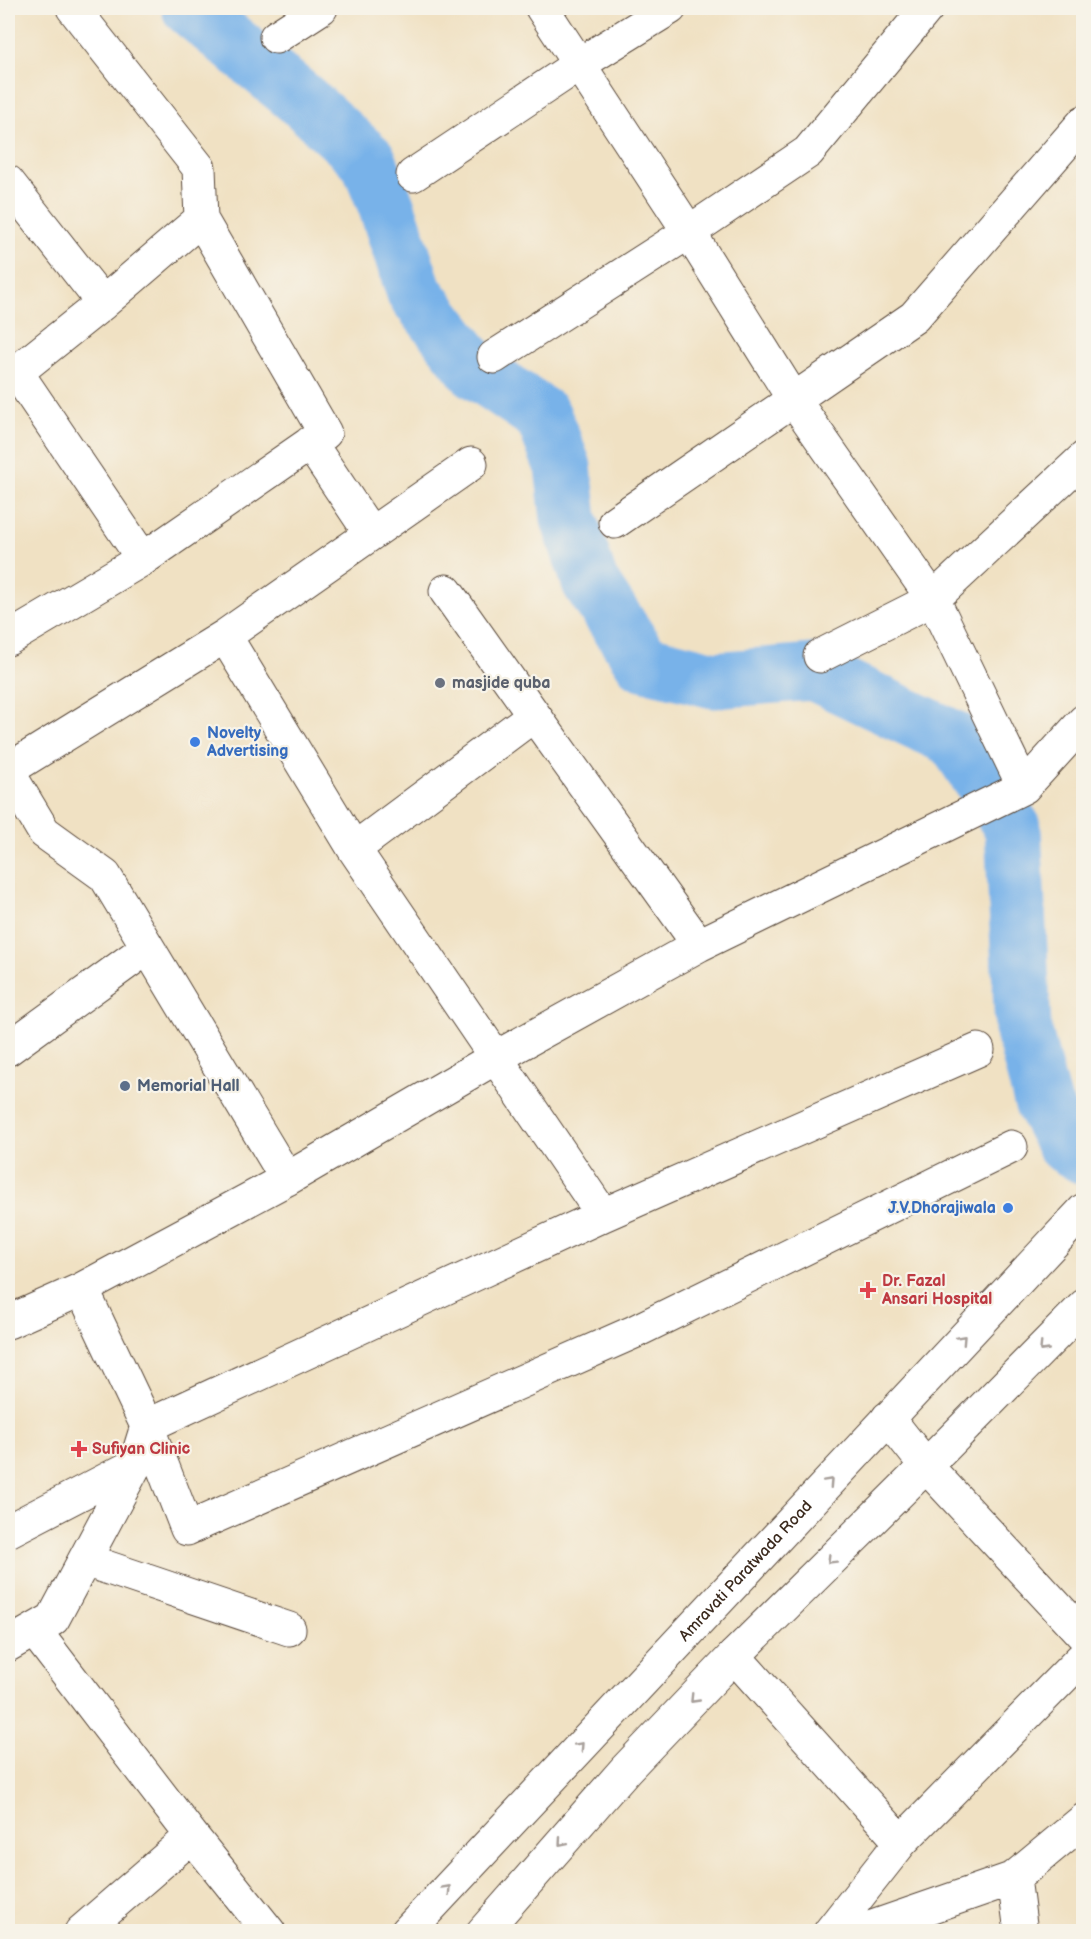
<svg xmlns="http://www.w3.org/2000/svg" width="1091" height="1939" font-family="'Balsamiq Sans',sans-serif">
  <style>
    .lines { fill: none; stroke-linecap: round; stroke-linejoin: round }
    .river { stroke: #78b2e9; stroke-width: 57 }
    .minor-casing { stroke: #564537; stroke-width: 35 }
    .major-casing { stroke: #564537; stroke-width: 35 }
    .minor { stroke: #fff; stroke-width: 33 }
    .major { stroke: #fff; stroke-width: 33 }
    .oneway { stroke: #a79f9a }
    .worship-dot { fill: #6b7280; stroke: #f7f3e8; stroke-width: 2 }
    .shop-dot { fill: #3f7fe0; stroke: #f7f3e8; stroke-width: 2 }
    .service-dot { fill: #5c6f8a; stroke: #f7f3e8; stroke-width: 2 }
    .health-dot { fill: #e0444e; stroke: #f7f3e8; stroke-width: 2 }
    .labels { text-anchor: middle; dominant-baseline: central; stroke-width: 4.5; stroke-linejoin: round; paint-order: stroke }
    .worship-label { font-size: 16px; font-weight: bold; fill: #5b616d; stroke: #f7f3e8; text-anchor: start }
    .shop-label { font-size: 16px; font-weight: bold; fill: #366cbe; stroke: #f7f3e8; text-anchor: start }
    .service-label { font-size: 16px; font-weight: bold; fill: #4e5e75; stroke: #f7f3e8; text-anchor: start }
    .health-label { font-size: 16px; font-weight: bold; fill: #be3a42; stroke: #f7f3e8; text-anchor: start }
    .street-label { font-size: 16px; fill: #3b2a1e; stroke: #f7f3e8 }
  </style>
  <rect width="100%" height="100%" fill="#f7f3e8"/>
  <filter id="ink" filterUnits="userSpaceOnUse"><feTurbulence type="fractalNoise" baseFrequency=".0167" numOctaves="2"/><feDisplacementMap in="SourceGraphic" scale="12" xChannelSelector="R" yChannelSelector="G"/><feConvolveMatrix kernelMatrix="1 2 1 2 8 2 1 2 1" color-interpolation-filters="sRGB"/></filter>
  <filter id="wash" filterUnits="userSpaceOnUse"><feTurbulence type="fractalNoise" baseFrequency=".008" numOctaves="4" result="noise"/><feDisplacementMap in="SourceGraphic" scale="24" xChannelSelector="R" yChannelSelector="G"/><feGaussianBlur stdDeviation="1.35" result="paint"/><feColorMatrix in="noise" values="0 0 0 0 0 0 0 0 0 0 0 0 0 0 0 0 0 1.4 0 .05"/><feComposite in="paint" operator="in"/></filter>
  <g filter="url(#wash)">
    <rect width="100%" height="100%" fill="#f0e1c3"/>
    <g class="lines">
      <path class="river" d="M190,8l113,93 65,59 18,45 29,88 60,77 68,46 20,51 6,52 21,63 53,80 71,18 99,-8 141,67 59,89 10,200 19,73 22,43 20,12"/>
    </g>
  </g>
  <g filter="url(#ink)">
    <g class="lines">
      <g class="minor-casing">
        <path id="minor" d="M542,8l147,224 105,168 139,199 91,188
          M276,37l45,-29
          M413,175l165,-110 92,-57
          M8,182l95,121
          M494,357l195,-125 119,-80 119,-144
          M17,373l126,186
          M8,379l95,-76 98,-84
          M310,443l61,91
          M615,522l299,-205 170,-195
          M446,591l88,124
          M225,636l129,213 249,366
          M8,639l135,-80 182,-126 -124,-214 -2,-51 -126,-160
          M820,656l113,-57 151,-141
          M8,770l217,-134 246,-172
          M8,772l36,60 61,44 182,303
          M354,849l180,-134 165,230
          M8,1049l139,-101
          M82,1289l65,137 40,103 447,-197 377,-185
          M8,1322l74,-33 205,-110 208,-121 204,-113 325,-158 60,-66
          M888,1418l38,48 158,170
          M8,1531l127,-66
          M85,1560l204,69
          M34,1630l158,206 77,96
          M8,1645l45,-26 82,-154 12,-39 456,-211 375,-165
          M734,1656l167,186 -71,90
          M901,1842l183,-186
          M1014,1878l7,54
          M81,1932l111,-96
          M858,1932l156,-54 70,-58"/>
      </g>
      <g class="major-casing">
        <g id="major">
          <path id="s1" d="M407,1932l677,-722"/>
          <path d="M483,1932l143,-163 108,-113 192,-190 158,-160"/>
        </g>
      </g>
      <use href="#minor" class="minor"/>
      <use href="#major" class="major"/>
    </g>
    <defs><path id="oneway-chevron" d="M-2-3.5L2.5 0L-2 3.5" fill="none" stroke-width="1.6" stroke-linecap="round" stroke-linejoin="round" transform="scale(1.5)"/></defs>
    <g class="oneway">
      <use href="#oneway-chevron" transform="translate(962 1339) rotate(-47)"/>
      <use href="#oneway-chevron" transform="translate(1043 1348) rotate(134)"/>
      <use href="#oneway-chevron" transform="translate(829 1482) rotate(-47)"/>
      <use href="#oneway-chevron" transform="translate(831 1560) rotate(135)"/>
      <use href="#oneway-chevron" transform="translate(694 1699) rotate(134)"/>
      <use href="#oneway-chevron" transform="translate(580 1746) rotate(-47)"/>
      <use href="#oneway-chevron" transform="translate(562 1842) rotate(131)"/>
      <use href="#oneway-chevron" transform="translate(447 1889) rotate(-47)"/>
    </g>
  </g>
  <circle class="worship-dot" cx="440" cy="683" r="6"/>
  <g class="shop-dot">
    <circle cx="195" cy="742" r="6"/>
    <circle cx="1008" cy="1208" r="6"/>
  </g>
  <circle class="service-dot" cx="125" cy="1086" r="6"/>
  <g class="health-dot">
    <path d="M865 1281h6v6h6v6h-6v6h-6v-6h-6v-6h6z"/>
    <path d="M76 1440h6v6h6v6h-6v6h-6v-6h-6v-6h6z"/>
  </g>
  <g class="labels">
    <g class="worship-label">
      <text x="452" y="683">masjide quba</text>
    </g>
    <g class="shop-label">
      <text x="207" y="733">Novelty<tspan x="207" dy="18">Advertising</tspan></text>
      <text x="996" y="1208" text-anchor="end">J.V.Dhorajiwala</text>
    </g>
    <g class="service-label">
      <text x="137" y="1086">Memorial Hall</text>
    </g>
    <g class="health-label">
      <text x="882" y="1281">Dr. Fazal<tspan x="882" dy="18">Ansari Hospital</tspan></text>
      <text x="92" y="1449">Sufiyan Clinic</text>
    </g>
    <g class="street-label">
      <text stroke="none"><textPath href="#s1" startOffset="495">Amravati Paratwada Road</textPath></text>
    </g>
  </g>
  <rect width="1091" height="1939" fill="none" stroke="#f7f3e8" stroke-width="30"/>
</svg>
